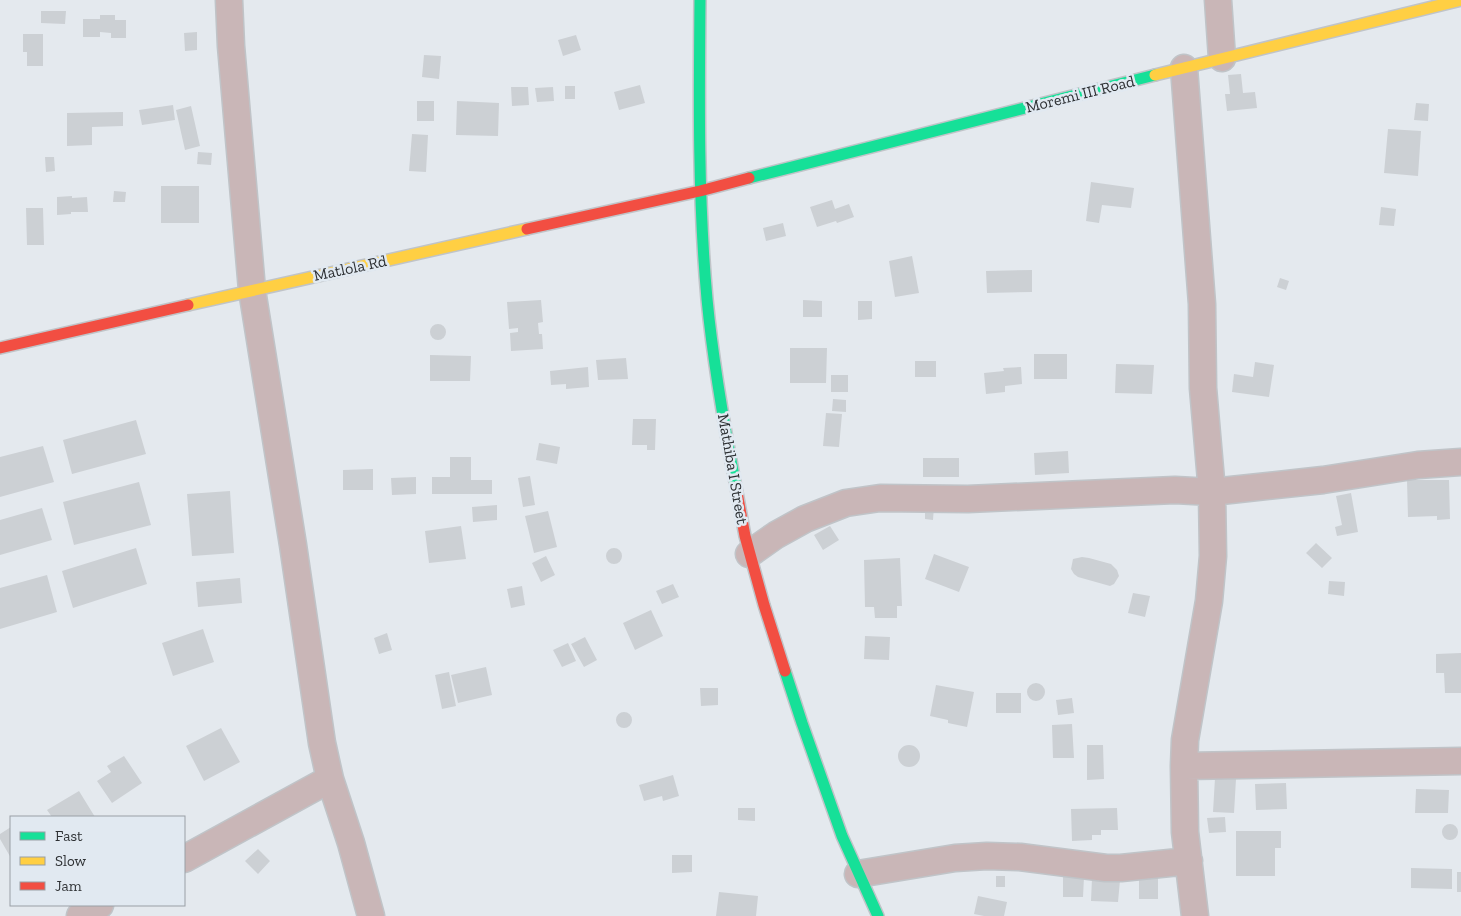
<svg xmlns="http://www.w3.org/2000/svg" width="1461" height="916" font-family="'Zilla Slab',serif">
  <style>
    .building { fill: #ccd0d4 }
    .lines { fill: none; stroke-linecap: round; stroke-linejoin: round }
    .street-casing { stroke: #c0c4c8; stroke-width: 29 }
    .fast-casing { stroke: #c0c4c8; stroke-width: 14 }
    .slow-casing { stroke: #c0c4c8; stroke-width: 14 }
    .jam-casing { stroke: #c0c4c8; stroke-width: 14 }
    .street { stroke: #c9b6b7; stroke-width: 26 }
    .fast { stroke: #16e098; stroke-width: 11 }
    .slow { stroke: #ffcf43; stroke-width: 11 }
    .jam { stroke: #f24e42; stroke-width: 11 }
    .labels { text-anchor: middle; dominant-baseline: central; stroke-width: 5; stroke-linejoin: round; paint-order: stroke }
    .street-label { font-size: 16px; fill: #2d3033; stroke: #e1e9f1 }
  </style>
  <rect width="100%" height="100%" fill="#e4e9ee"/>
  <path class="building" d="M41,11h25l-1,13 -24,-1z
    M100,15h15v5h11v18h-15v-5l-11,-1v5h-17v-18h17z
    M197,32v18l-12,1 -1,-18z
    M23,34h20v32h-16v-14h-4z
    M576,35l5,15 -18,6 -5,-16z
    M424,55l17,1 -2,23 -17,-2z
    M1241,74l2,19 12,-1 2,16 -30,3 -2,-17h5l-2,-19z
    M640,85l5,18 -26,7 -5,-18z
    M565,86h10v13h-10z
    M511,87h17l1,18 -17,1z
    M553,87l1,14 -17,1 -2,-14z
    M417,101h17v20h-17z
    M457,101l42,2 -1,33 -42,-1z
    M1416,103l13,1 -1,17 -14,-1z
    M173,105l2,15 -33,5 -3,-15z
    M191,106l9,40 -15,4 -9,-40z
    M123,112v14l-31,1v18l-25,1v-33z
    M1388,129l33,2 -3,45 -34,-3z
    M412,134l16,1 -2,37 -17,-1z
    M198,152l14,1 -1,12 -14,-1z
    M45,157h9l1,14 -9,1z
    M1091,182l43,6 -3,20 -29,-3 -3,18 -13,-2z
    M161,186h38v37h-38z
    M114,191l12,1 -1,10h-12z
    M72,196v2l15,-1 1,15h-17v2l-14,1v-18z
    M832,200l3,9 14,-5 5,13 -17,6 -1,-2 -19,6 -7,-20z
    M1381,207l15,2 -2,17 -15,-1z
    M26,208h17l1,37h-17z
    M783,223l3,13 -20,5 -3,-13z
    M912,256l7,37 -24,4 -6,-36z
    M1032,270v22l-45,1 -1,-22z
    M1280,278l9,3 -3,9 -9,-3z
    M541,300l2,22 -5,1 1,11h3l1,15 -32,2 -1,-18 8,-1v-4l-9,1 -2,-27z
    M803,300l19,1v16h-19z
    M858,301h14v18l-14,1z
    M430 332a8 8 0 1 1 16 0a8 8 0 1 1-16 0Z
    M790,348h37l-1,35h-36z
    M1034,354h33v25h-33z
    M430,355l41,1 -1,25h-40z
    M626,358l2,21 -30,1 -2,-20z
    M915,361h21v16h-21z
    M1255,362l19,3 -5,32 -37,-5 2,-18 19,3z
    M1116,364l38,1 -2,29 -37,-1z
    M588,367l1,20 -23,2v-5l-15,1 -1,-14z
    M1021,367l1,17 -17,2v6l-19,2 -2,-21 20,-2 -1,-3z
    M831,375h17v17h-17z
    M833,399l13,1v12l-14,-1z
    M826,413l16,1 -3,33 -16,-1z
    M633,419h23l-1,31h-8v-5h-15z
    M136,420l10,34 -74,20 -9,-34z
    M539,443l21,4 -3,17 -21,-4z
    M43,446l11,36 -54,15v-40z
    M1068,451l1,22 -34,2 -1,-22z
    M450,457h21v23h21v14h-60v-17h18z
    M923,458h36v19h-36z
    M373,469v21h-30v-20z
    M530,476l5,29 -12,2 -5,-29z
    M416,477v17l-24,1 -1,-17z
    M1407,480h42l1,39 -13,1v-4l-29,1z
    M139,482l12,43 -77,20 -11,-43z
    M230,491l4,62 -42,3 -5,-62z
    M1351,493l7,39 -21,4 -2,-9 7,-2 -6,-29z
    M497,505v15l-24,2 -1,-15z
    M925,506h9l-1,14 -8,-1z
    M42,508l10,32 -52,15v-35z
    M548,511l9,36 -23,6 -9,-37z
    M461,526l5,33 -37,4 -4,-32z
    M830,526l9,14 -16,10 -9,-15z
    M1316,543l16,15 -10,10 -16,-15z
    M606 556a8 8 0 1 1 16 0a8 8 0 1 1-16 0Z
    M136,548l11,36 -74,24 -11,-37z
    M934,554l35,13 -10,25 -34,-13z
    M546,556l9,19 -14,7 -9,-19z
    M1082,557l7,1 22,6 6,6 2,6 -5,8 -4,2 -32,-9 -4,-3 -3,-5 2,-10z
    M900,558l2,48h-5v12h-22l-1,-11h-9l-1,-47z
    M47,575l10,37 -57,17v-41z
    M240,578l2,25 -44,4 -2,-25z
    M1329,581l16,1 -1,14 -16,-2z
    M673,584l6,13 -17,7 -6,-13z
    M522,586l3,19 -14,3 -4,-19z
    M1133,593l17,3 -5,21 -17,-4z
    M651,610l12,26 -28,14 -12,-27z
    M203,629l11,33 -41,14 -11,-33z
    M387,633l5,17 -13,4 -5,-16z
    M865,636l25,1 -1,23 -25,-1z
    M585,637l12,23 -13,7 -13,-23z
    M568,643l8,18 -14,6 -9,-17z
    M1461,653v40h-16l-1,-20h-8v-19z
    M486,667l6,28 -34,8 -7,-28z
    M449,672l7,34 -14,3 -7,-34z
    M1027 692a9 9 0 1 1 18 0a9 9 0 1 1-18 0Z
    M936,685l38,7 -7,35 -19,-4v-3l-18,-4z
    M700,688h18v17l-17,1z
    M996,693h25v20h-25z
    M1072,698l2,15 -16,2 -2,-15z
    M616 720a8 8 0 1 1 16 0a8 8 0 1 1-16 0Z
    M1072,724l2,34h-21l-1,-33z
    M221,728l19,34 -36,19 -18,-35z
    M1087,745h16l1,34 -17,1z
    M898 756a11 11 0 1 1 22 0a11 11 0 1 1-22 0Z
    M124,756l18,27 -30,20 -15,-22 14,-9 -4,-6z
    M673,775l6,21 -16,5 -1,-5 -18,5 -5,-16z
    M1215,778l21,1 -2,34 -21,-1z
    M1286,783l1,26 -31,1 -1,-26z
    M1416,789l33,1 -1,23h-33z
    M79,791l16,26h-43l-5,-7z
    M738,808h17v13l-17,-1z
    M1117,808l1,22h-17v5h-9v5l-20,1 -1,-32z
    M1225,817l1,15 -17,1 -2,-15z
    M1442 832a8 8 0 1 1 16 0a8 8 0 1 1-16 0Z
    M11,827v31l-11,-19v-5z
    M1236,831h45v17h-6v28h-39z
    M258,849l12,12 -12,13 -13,-13z
    M672,855h20v17l-20,1z
    M1411,868l41,1v20l-41,-1z
    M1457,872h4v20h-4z
    M1139,873h19v26h-19z
    M996,876h9v11h-9z
    M1063,877h21l-1,20h-20z
    M1092,878l28,2 -2,22 -27,-1z
    M719,892l39,4 -2,20h-40z
    M978,896l29,6 -3,14h-20l-10,-2z"/>
  <g class="lines">
    <g class="street-casing">
      <path id="street" d="M229,0l2,46 21,244 41,255 29,198 8,36 21,64 20,73
        M1218,0l4,58
        M1184,68l18,236 1,84 9,104 1,64 -4,45 -24,139 -1,26 1,66 10,84
        M749,554l27,-19 29,-16 41,-16 34,-5 88,1 207,-9 37,2 111,-12 95,-15 43,-3
        M1184,766l277,-5
        M184,859l146,-80
        M858,874l97,-16 32,-2 33,1 86,11h15l68,-7
        M80,916l20,-11"/>
    </g>
    <g class="fast-casing">
      <path id="fast" d="M700,0c-1,100 -2,200 7,299 6,63 17,126 29,188
        M749,178l406,-103
        M785,671l17,52 40,113 36,80"/>
    </g>
    <g class="slow-casing">
      <path id="slow" d="M1155,75l306,-75
        M188,305l339,-76"/>
    </g>
    <g class="jam-casing">
      <path id="jam" d="M527,229l173,-38 49,-13
        M0,348l188,-43
        M736,487l9,49 19,69 21,66"/>
    </g>
    <use href="#street" class="street"/>
    <use href="#fast" class="fast"/>
    <use href="#slow" class="slow"/>
    <use href="#jam" class="jam"/>
  </g>
  <g class="labels">
    <g class="street-label">
      <text transform="translate(1080 94) rotate(-14)">Moremi III Road</text>
      <text transform="translate(350 268) rotate(-12)">Matlola Rd</text>
      <text transform="translate(733 469) rotate(80)">Mathiba I Street</text>
    </g>
  </g>
  <rect x="10" y="816" width="175" height="90" fill="#e1e9f1" stroke="#999fa5"/>
  <rect x="20" y="832" width="25" height="8" fill="#16e098" stroke="#999fa5"/>
  <text x="55" y="841" font-size="15" fill="#2d3033">Fast</text>
  <rect x="20" y="857" width="25" height="8" fill="#ffcf43" stroke="#999fa5"/>
  <text x="55" y="866" font-size="15" fill="#2d3033">Slow</text>
  <rect x="20" y="882" width="25" height="8" fill="#f24e42" stroke="#999fa5"/>
  <text x="55" y="891" font-size="15" fill="#2d3033">Jam</text>
</svg>
